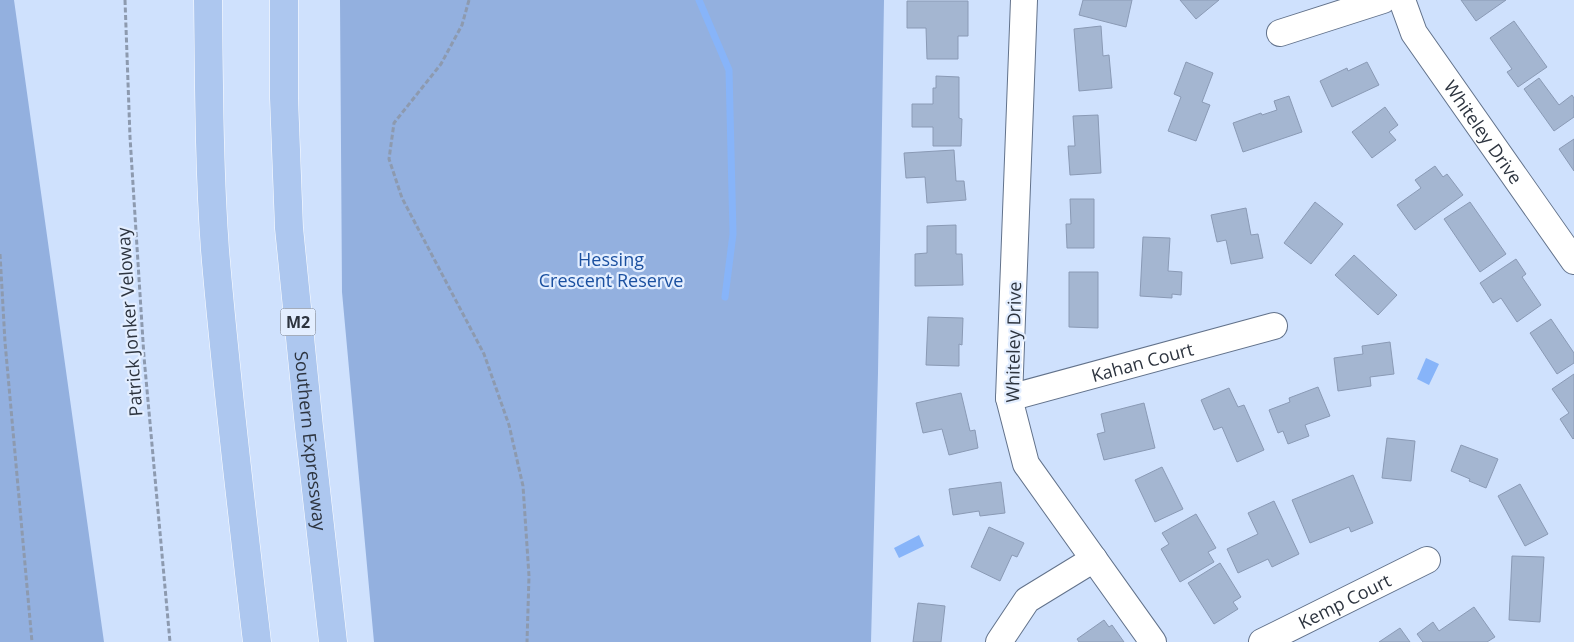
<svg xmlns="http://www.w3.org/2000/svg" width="1574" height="642" font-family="'Open Sans',sans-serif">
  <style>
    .green { fill: #93b0df }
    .water { fill: #87b4f9 }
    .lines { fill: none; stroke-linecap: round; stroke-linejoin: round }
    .stream { stroke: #87b4f9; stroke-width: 7 }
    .building { fill: #a4b6d1; stroke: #8a9ab5 }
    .minor-casing { stroke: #62728b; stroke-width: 28 }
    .highway-casing { stroke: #fff; stroke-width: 29 }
    .path { stroke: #8d9aaf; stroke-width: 3; stroke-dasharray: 5 2.5; stroke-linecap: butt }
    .minor { stroke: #fff; stroke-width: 26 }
    .highway { stroke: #adc7ef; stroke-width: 28 }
    .labels { text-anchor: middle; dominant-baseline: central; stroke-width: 4.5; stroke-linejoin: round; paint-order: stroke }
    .shield { fill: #e3eeff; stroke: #646c79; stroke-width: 1 }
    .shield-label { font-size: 16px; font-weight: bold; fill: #2d343f }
    .street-label { font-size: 18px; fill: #2d343f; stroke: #e3eeff }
    .park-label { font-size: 18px; fill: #1b50a0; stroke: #e3eeff }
  </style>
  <rect width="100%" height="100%" fill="#cfe1fd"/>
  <path class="green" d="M0,0h14l90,642h-104z
    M340,0h544l-6,373 -7,269h-497l-32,-350z"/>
  <path class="water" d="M1426,358l13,6 -10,21 -12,-6z
    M919,535l5,11 -25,12 -5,-10z"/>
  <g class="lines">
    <path class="stream" d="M699,0l30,70 4,164 -8,63"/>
  </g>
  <path class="building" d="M1083,0h49l-6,27 -47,-12z
    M1180,0h39l-23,19z
    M1461,0h45l-30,21z
    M907,1h61v35h-10v23h-31l-1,-31h-19z
    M1514,21l33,46 -29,20 -11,-15 5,-3 -22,-31z
    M1101,26l2,30 6,-1 3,33 -33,3 -5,-62z
    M1186,62l27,11 -11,29 8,3 -14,36 -28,-10 13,-34 -7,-3z
    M1367,62l12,23 -47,22 -12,-26 27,-13 1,3z
    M936,76l23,1v41l3,1 -1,27h-28v-19h-21v-23h21v-16h3z
    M1539,78l20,27 13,-10 2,3v19l-20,14 -30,-42z
    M1289,96l13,36 -59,20 -10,-29 28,-10 1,2 15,-5 -3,-9z
    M1385,107l13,18 -9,7 7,8 -24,18 -20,-26z
    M1098,115l3,58 -31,2 -2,-29h7l-2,-30z
    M1574,139v32l-15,-22z
    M954,150l2,31h8l2,19 -39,3 -2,-26 -19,1 -2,-25z
    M1435,166l8,11 4,-3 16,21 -48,35 -18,-25 24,-17 -6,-8z
    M1070,199h24v49h-27l-1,-24h5z
    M1315,202l28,22 -32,40 -27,-21z
    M1470,202l36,52 -26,18 -36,-53z
    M1246,208l5,27 7,-1 5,24 -32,6 -5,-24 -9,2 -6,-27z
    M956,225v29h6l1,31 -48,1v-32l12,-1v-27z
    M1143,237l27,1 -2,33 14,1 -1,23 -9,-1v4l-32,-2z
    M1354,255l43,40 -19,20 -43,-40z
    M1516,259l10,15 -4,3 19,28 -24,17 -16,-24 -8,5 -13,-20z
    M1069,272h29v56l-29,-1z
    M928,317l35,1 -1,27 -3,-1v22l-33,-1z
    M1551,319l23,34v10l-17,11 -27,-41z
    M1390,342l4,32 -24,3 1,9 -33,5 -4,-33 29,-4 -1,-8z
    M1574,374v64l-1,1 -13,-20 9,-6 -17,-24z
    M1318,387l12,29 -25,9 4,11 -21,8 -5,-13 -5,2 -9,-23 21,-8 -1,-4z
    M1229,388l9,19 6,-2 20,45 -27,12 -15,-35 -8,3 -13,-30z
    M961,393l9,38 5,-1 3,18 -29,7 -7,-26 -19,4 -7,-30z
    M1144,403l11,45 -51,12 -7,-26 8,-2 -4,-18z
    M1387,438l28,3 -4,40 -29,-3z
    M1461,445l37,14 -12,29 -17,-7 1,-2 -19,-8z
    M1162,467l21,42 -28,13 -20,-42z
    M1353,475l20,48 -22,9 -2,-5 -39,16 -18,-43z
    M1001,482l4,31 -25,3 -1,-5 -26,4 -4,-26z
    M1520,484l28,50 -23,12 -27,-50z
    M1274,501l25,53 -27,13 -4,-8 -30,14 -11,-24 31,-15 -10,-21z
    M1196,514l20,34 -8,4 6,10 -34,20 -19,-33 8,-5 -7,-11z
    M989,527l35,16 -7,14 -5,-2 -12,26 -29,-14z
    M1512,556l32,1 -4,65 -31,-2z
    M1220,563l21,34 -8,5 5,7 -24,15 -26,-41z
    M918,603l27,3 -4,36h-28z
    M1474,607l21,30 -8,5h-64l-6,-8 16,-12 6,9z
    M1104,620l5,7 3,-2 12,17h-45l-2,-3z
    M1400,628l10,14h-31z"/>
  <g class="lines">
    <g class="minor-casing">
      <g id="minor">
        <path d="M1024,0l-15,398 17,66 127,178"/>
        <path id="s1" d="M1402,0l12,33 160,228"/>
        <path d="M1280,33l103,-33"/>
        <path id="s2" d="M1009,398l265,-72"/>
        <path d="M999,642l28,-42 67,-41"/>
        <path id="s3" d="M1262,642l165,-82"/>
      </g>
    </g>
    <g class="highway-casing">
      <g id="highway">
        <path d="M208,0c1,83 1,167 7,250 11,131 27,262 42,392"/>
        <path id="s4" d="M284,0v98l5,130 20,199 24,215"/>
      </g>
    </g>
    <path class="path" d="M125,0l5,137 14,220 26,285
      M469,0l-7,25 -21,39 -47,59 -5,36 13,39 82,156 25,71 14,61 6,90 -2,66
      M0,254l5,88 27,300"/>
    <use href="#minor" class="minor"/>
    <use href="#highway" class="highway"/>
  </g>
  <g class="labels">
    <rect class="shield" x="280.5" y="308.5" width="35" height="27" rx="4"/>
    <g class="shield-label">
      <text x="298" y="322">M2</text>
    </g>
    <g class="street-label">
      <text stroke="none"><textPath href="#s1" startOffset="156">Whiteley Drive</textPath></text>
      <text transform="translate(129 322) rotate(-94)">Patrick Jonker Veloway</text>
      <text transform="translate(1013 342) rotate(-89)">Whiteley Drive</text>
      <text stroke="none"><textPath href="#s2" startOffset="138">Kahan Court</textPath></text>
      <text stroke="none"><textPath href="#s4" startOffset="442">Southern Expressway</textPath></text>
      <text stroke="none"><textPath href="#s3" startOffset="92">Kemp Court</textPath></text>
    </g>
    <g class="park-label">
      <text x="611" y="259">Hessing<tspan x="611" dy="21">Crescent Reserve</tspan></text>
    </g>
  </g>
</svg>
